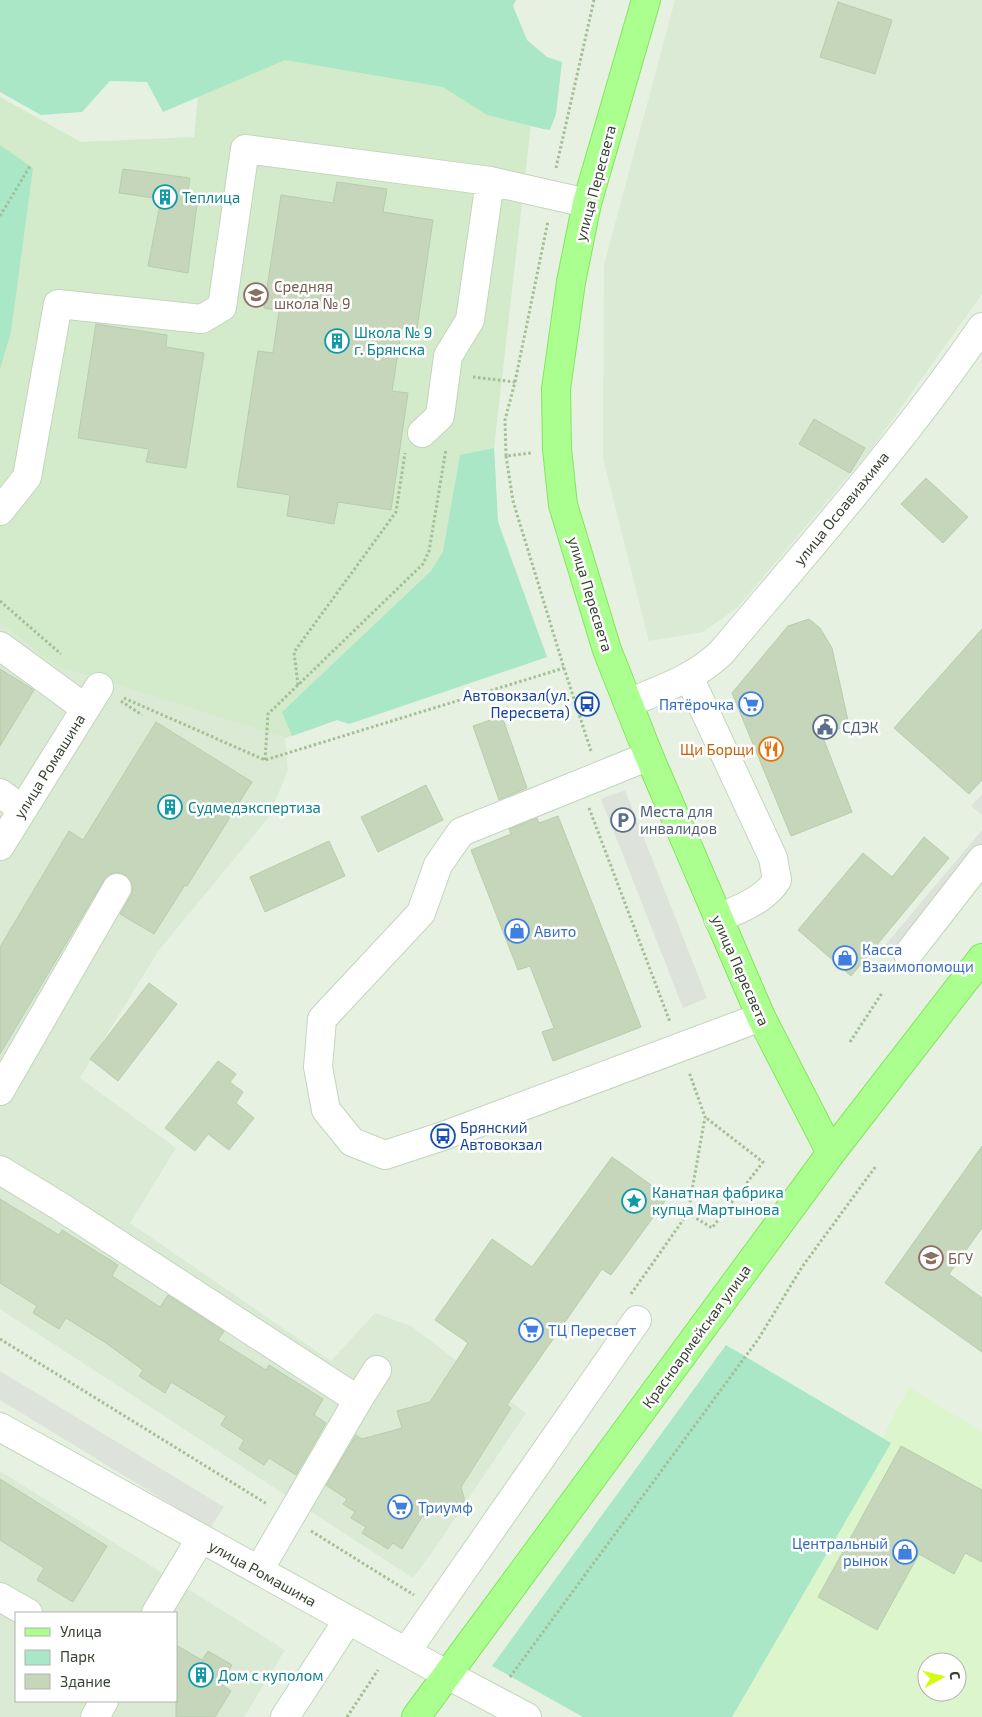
<svg xmlns="http://www.w3.org/2000/svg" width="982" height="1717" font-family="'Exo 2',sans-serif">
  <style>
    .residential { fill: #daead4; fill-rule: evenodd }
    .commercial { fill: #dcf5cc; fill-rule: evenodd }
    .education { fill: #d3ebcb }
    .green { fill: #a9e7c7 }
    .parking { fill: #dde2db }
    .building { fill: #c5d6ba; stroke: #b7ceab }
    .lines { fill: none; stroke-linecap: round; stroke-linejoin: round }
    .minor-casing { stroke: #c3d5bc; stroke-width: 30 }
    .major-casing { stroke: #82e55d; stroke-width: 30 }
    .path { stroke: #a3bf96; stroke-width: 3; stroke-dasharray: 2.5 2.5; stroke-linecap: butt }
    .minor { stroke: #fff; stroke-width: 28 }
    .major { stroke: #abff8e; stroke-width: 28 }
    .labels { text-anchor: middle; dominant-baseline: central; stroke-width: 5; stroke-linejoin: round; paint-order: stroke }
    .street-label { font-size: 15px; fill: #394333; stroke: #fff }
    .culture-label { font-size: 15px; fill: #0d838f; stroke: #fff; text-anchor: start }
    .education-label { font-size: 15px; fill: #785e54; stroke: #fff; text-anchor: start }
    .transit-label { font-size: 15px; fill: #164399; stroke: #fff; text-anchor: end }
    .shop-label { font-size: 15px; fill: #366cbe; stroke: #fff; text-anchor: start }
    .service-label { font-size: 15px; fill: #4e5e75; stroke: #fff; text-anchor: start }
    .food-label { font-size: 15px; fill: #c56008; stroke: #fff; text-anchor: end }
  </style>
  <rect width="100%" height="100%" fill="#e6f1e2"/>
  <path class="residential" d="M675,0h307v294l-110,154 -135,160 -34,24 -54,9 -46,-183 1,-193z
    M0,623l54,42 231,73 3,32 -20,48 -109,132 -79,128 96,70 -46,75 201,138 44,-48 36,13 115,87 -93,138 -20,27 -413,-269z
    M0,1471l285,179 -41,67h-244zM16,1613h160v88h-160z"/>
  <path class="commercial" d="M909,1387l73,45v285h-250l159,-274 -9,-5zM927,1662h30v30h-30z"/>
  <path class="education" d="M285,55l175,29 73,23 -39,341 4,74 49,135 -198,67 -12,-4 -52,18 -231,-73 -54,-42v-526l81,45 113,-5 5,-50z"/>
  <path class="green" d="M0,0h516l-3,6 14,34 20,17 15,5 -6,52 -6,16 -7,-1 -56,-14 -44,-28 -158,-27 -122,52 -16,-30 -37,-1 -28,31 -41,3 -41,-23z
    M0,145l33,23 -22,164 -11,37z
    M494,448l4,74 49,135 -198,67 -12,-4 -45,16 -10,-24 149,-141 12,-19 17,-97z
    M726,1345l165,98 -159,274h-149l-91,-51z"/>
  <path class="parking" d="M625,790l82,208 -24,10 -82,-209z
    M982,794v21l-11,-9z
    M982,830v54l-73,88 -27,-23z
    M0,1371l224,136 -14,21 -210,-128z"/>
  <path class="building" d="M838,2l54,18 -17,54 -55,-17z
    M123,169l67,9 -4,24 11,2 -9,69 -40,-7 13,-67 -42,-6z
    M337,182l50,7 -4,23 50,8 -16,109 -15,-2 -10,64 16,2 -17,117 -53,-8 -4,22 -47,-8 3,-21 -53,-8 21,-136 15,2 6,-42 -15,-3 17,-113 52,8z
    M96,324l71,11 -1,12 38,6 -18,115 -40,-6 3,-13 -71,-11z
    M814,419l51,29 -15,25 -51,-29z
    M926,478l42,39 -25,26 -42,-39z
    M809,619l11,9 12,20 17,77 -27,10 30,77 -61,24 -59,-143 56,-67z
    M982,629v151l-13,14 -75,-66z
    M0,669l34,21 -34,56z
    M502,716l25,72 -28,12 -26,-74z
    M156,722l96,60 -65,104 -2,-1 -31,49 -34,-20 11,-19 2,-7 -3,-8 -6,-6 -8,-2 -6,2 -6,6 -104,174v-107l69,-116 14,9z
    M426,785l17,35 -65,32 -17,-35z
    M558,816l83,211 -88,34 -11,-29 12,-4 -24,-62 -12,4 -47,-120 40,-16 -2,-5 28,-11 2,5z
    M924,837l25,21 -98,118 -53,-46 65,-77 29,24z
    M329,841l16,35 -80,36 -15,-35z
    M149,983l28,21 -59,77 -28,-22z
    M218,1061l18,13 -6,8 13,10 -7,11 18,15 -25,32 -21,-16 -13,17 -30,-23z
    M982,1146v82l-33,46 33,24v54l-97,-69z
    M612,1157l56,40 -57,78 -9,-6 -95,136 4,3 -50,79 5,18 -44,12 -20,32 -9,-6 -5,6 -26,-16 4,-6 -15,-9 4,-6 -12,-8 4,-5 -21,-14 30,-50 6,4 40,-11 -5,-17 33,-9 38,-59 -33,-23 57,-81 40,28z
    M0,1199l59,36 3,-5 56,35 -6,11 48,31 8,-12 56,36 -6,9 48,30 3,-5 54,34 -9,16 12,8 -30,52 -27,-17 -5,7 -25,-16 5,-9 -23,-15 5,-9 -55,-34 -6,11 -26,-17 4,-6 -37,-27 -40,-25 -7,11 -26,-16 4,-7 -37,-23z
    M901,1446l81,44v72l-17,-9 -11,21 -35,-20 -42,76 -59,-33z
    M0,1479l107,67 -34,56 -36,-22 7,-12 -44,-28z
    M176,1645l26,15 6,-9 24,14 -11,19 10,7 -16,26h-39z"/>
  <g class="lines">
    <g class="minor-casing">
      <path id="minor" d="M422,433l18,-17 8,-60 22,-36 20,-139
        M0,511l27,-34 31,-173 144,15 20,-12 23,-158 245,32 97,22
        M0,646l85,62
        M689,677l84,181 4,22c-13,21 -37,28 -59,39
        M628,703c34,-14 65,-24 93,-50 89,-106 182,-211 261,-326
        M649,756l-188,76 -23,33 -17,48 -99,106 -4,48 8,43 26,32 33,13 58,-19 318,-119
        M0,793l22,16
        M0,846l99,-159
        M908,954l74,-95
        M0,1091l117,-203
        M0,1170l61,37 297,193 19,-30
        M0,1427l446,247 81,43
        M259,1570l99,-170
        M0,1597l28,16
        M156,1613l45,-75
        M406,1652l231,-332
        M95,1717l9,-16
        M285,1717l63,-97"/>
    </g>
    <g class="major-casing">
      <path id="major" d="M646,0l-59,203 -16,79 -15,107 1,60 6,56 44,145 42,106 112,261 70,136
        M416,1717l415,-564 151,-195"/>
    </g>
    <path class="path" d="M556,168l38,-168
      M0,216l30,-50
      M473,377l42,5 -10,38 1,36 25,-3
      M515,382l33,-161
      M506,456l7,45 51,167 27,83
      M0,601l61,53
      M298,685l-4,-33 102,-140 9,-59
      M124,698l141,62 299,-92
      M121,701l21,14
      M265,760l3,-46 155,-150 6,-13 17,-102
      M589,808l81,214
      M850,1042l32,-49
      M688,1213l24,15 51,-66 -58,-45
      M631,1294l57,-81 17,-96 -16,-45
      M0,1339l267,165
      M311,1531l103,64
      M510,1677l249,-339 43,-71 74,-101
      M347,1717l31,-47"/>
    <use href="#minor" class="minor"/>
    <use href="#major" class="major"/>
  </g>
  <defs>
    <g id="building-ring" transform="scale(1.25)"><circle r="9.5" fill="#fff" stroke="#0f9aa8" stroke-width="1.5"/><path d="M-4-6H4V6H1V3H-1V6H-4ZM-2.5-4.3h1.7v1.8h-1.7ZM.8-4.3h1.7v1.8H.8ZM-2.5-1h1.7V.8h-1.7ZM.8-1h1.7V.8H.8Z" fill="#0f9aa8"/></g>
    <g id="school-ring" transform="scale(1.25)"><circle r="9.5" fill="#fff" stroke="#8d6e63" stroke-width="1.5"/><path d="M0-5L7-2L0 1L-7-2ZM-4 1L0 2.5L4 1V4Q0 6-4 4Z" fill="#8d6e63"/></g>
    <g id="bus-ring" transform="scale(1.25)"><circle r="9.5" fill="#fff" stroke="#1a4fb4" stroke-width="1.5"/><path d="M-5-6H5V4H4V6H2V4H-2V6H-4V4H-5ZM-3.5-4V0h7V-4ZM-3.5 1.2v1.5H-2V1.2ZM2 1.2v1.5H3.5V1.2Z" fill="#1a4fb4"/></g>
    <g id="supermarket-ring" transform="scale(1.25)"><circle r="9.5" fill="#fff" stroke="#3f7fe0" stroke-width="1.5"/><path d="M-6-5.5h2.5l.6 2H6L4.5 2H-2.5L-4.4-4H-6ZM-1.5 3.2a1.3 1.3 0 1 0 .1 0ZM3 3.2a1.3 1.3 0 1 0 .1 0Z" fill="#3f7fe0"/></g>
    <g id="civic-ring" transform="scale(1.25)"><circle r="9.5" fill="#fff" stroke="#5c6f8a" stroke-width="1.5"/><path d="M-.6-6.5H3V-4.5H.6V-3L4-1V1h2V6H-6V1h2V-1L-.6-3ZM-1.2 2.5V6h2.4V2.5Z" fill="#5c6f8a"/></g>
    <g id="restaurant-ring" transform="scale(1.25)"><circle r="9.5" fill="#fff" stroke="#e8710a" stroke-width="1.5"/><path d="M-5-6h1v4h1v-4h1v4h1v-4h1v5L-1.5 .5V6h-2V.5L-5-1ZM5-6V6H3V1.5H1.5Q1.5-4 5-6Z" fill="#e8710a"/></g>
    <g id="parking-ring" transform="scale(1.25)"><circle r="9.5" fill="#fff" stroke="#5c6f8a" stroke-width="1.5"/><path d="M-3.5-5.5H1a3.5 3.5 0 0 1 0 7H-1V5.5H-3.5ZM-1-3.4V-.6H.8a1.4 1.4 0 0 0 0-2.8Z" fill="#5c6f8a"/></g>
    <g id="shop-ring" transform="scale(1.25)"><circle r="9.5" fill="#fff" stroke="#3f7fe0" stroke-width="1.5"/><path d="M-5-2.5h2.3a2.7 3.5 0 0 1 5.4 0H5L5.5 6h-11ZM-1.5-2.5h3a1.5 2.3 0 0 0-3 0Z" fill="#3f7fe0"/></g>
    <g id="sight-ring" transform="scale(1.25)"><circle r="9.5" fill="#fff" stroke="#0f9aa8" stroke-width="1.5"/><path d="M0-6L1.8-2.2L6-1.7L2.9 1.2L3.7 5.4L0 3.3L-3.7 5.4L-2.9 1.2L-6-1.7L-1.8-2.2Z" fill="#0f9aa8"/></g>
    <g id="university-ring" transform="scale(1.25)"><circle r="9.5" fill="#fff" stroke="#8d6e63" stroke-width="1.5"/><path d="M0-5L7-2L0 1L-7-2ZM-4 1L0 2.5L4 1V4Q0 6-4 4Z" fill="#8d6e63"/></g>
  </defs>
  <g fill-rule="evenodd">
    <use href="#building-ring" x="165" y="197"/>
    <use href="#school-ring" x="256" y="295"/>
    <use href="#building-ring" x="337" y="341"/>
    <use href="#bus-ring" x="587" y="704"/>
    <use href="#supermarket-ring" x="751" y="704"/>
    <use href="#civic-ring" x="825" y="727"/>
    <use href="#restaurant-ring" x="771" y="749"/>
    <use href="#building-ring" x="170" y="807"/>
    <use href="#parking-ring" x="623" y="820"/>
    <use href="#shop-ring" x="517" y="931"/>
    <use href="#shop-ring" x="845" y="958"/>
    <use href="#bus-ring" x="443" y="1136"/>
    <use href="#sight-ring" x="634" y="1201"/>
    <use href="#university-ring" x="931" y="1258"/>
    <use href="#supermarket-ring" x="531" y="1330"/>
    <use href="#supermarket-ring" x="400" y="1507"/>
    <use href="#shop-ring" x="905" y="1552"/>
    <use href="#building-ring" x="201" y="1675"/>
  </g>
  <g class="labels">
    <g class="street-label">
      <text transform="translate(595 183) rotate(-75)">улица Пересвета</text>
      <text transform="translate(841 508) rotate(-51)">улица Осоавиахима</text>
      <text transform="translate(591 594) rotate(73)">улица Пересвета</text>
      <text transform="translate(49 766) rotate(-58)">улица Ромашина</text>
      <text transform="translate(741 970) rotate(66)">улица Пересвета</text>
      <text transform="translate(696 1336) rotate(-54)">Красноармейская улица</text>
      <text transform="translate(263 1573) rotate(29)">улица Ромашина</text>
    </g>
    <g class="culture-label">
      <text x="182" y="197">Теплица</text>
      <text x="354" y="332">Школа № 9<tspan x="354" dy="17">г. Брянска</tspan></text>
      <text x="188" y="807">Судмедэкспертиза</text>
      <text x="652" y="1192">Канатная фабрика<tspan x="652" dy="17">купца Мартынова</tspan></text>
      <text x="218" y="1675">Дом с куполом</text>
    </g>
    <g class="education-label">
      <text x="274" y="286">Средняя<tspan x="274" dy="17">школа № 9</tspan></text>
      <text x="948" y="1258">БГУ</text>
    </g>
    <g class="transit-label">
      <text x="570" y="695">Автовокзал(ул.<tspan x="570" dy="17">Пересвета)</tspan></text>
      <text x="460" y="1127" text-anchor="start">Брянский<tspan x="460" dy="17">Автовокзал</tspan></text>
    </g>
    <g class="shop-label">
      <text x="734" y="704" text-anchor="end">Пятёрочка</text>
      <text x="534" y="931">Авито</text>
      <text x="862" y="949">Касса<tspan x="862" dy="17">Взаимопомощи</tspan></text>
      <text x="548" y="1330">ТЦ Пересвет</text>
      <text x="418" y="1507">Триумф</text>
      <text x="888" y="1543" text-anchor="end">Центральный<tspan x="888" dy="17">рынок</tspan></text>
    </g>
    <g class="service-label">
      <text x="842" y="727">СДЭК</text>
      <text x="640" y="811">Места для<tspan x="640" dy="17">инвалидов</tspan></text>
    </g>
    <g class="food-label">
      <text x="754" y="749">Щи Борщи</text>
    </g>
  </g>
  <rect x="15" y="1612" width="162" height="90" fill="#ffffff" stroke="#b0b4ad"/>
  <rect x="25" y="1628" width="25" height="8" fill="#abff8e" stroke="#b0b4ad"/>
  <text x="60" y="1637" font-size="15" fill="#394333">Улица</text>
  <rect x="25" y="1650" width="25" height="15" fill="#a9e7c7" stroke="#b0b4ad"/>
  <text x="60" y="1662" font-size="15" fill="#394333">Парк</text>
  <rect x="25" y="1674" width="25" height="15" fill="#c5d6ba" stroke="#b0b4ad"/>
  <text x="60" y="1687" font-size="15" fill="#394333">Здание</text>
  <g transform="translate(942 1677) rotate(83)"><circle r="24" fill="#ffffff" stroke="#b0b4ad"/>
  <path d="M0-4L9 19L0 12L-9 19Z" fill="#d2fd0d"/>
  <text y="-8" font-size="14" font-weight="bold" text-anchor="middle" fill="#394333">С</text>
  </g>
</svg>
